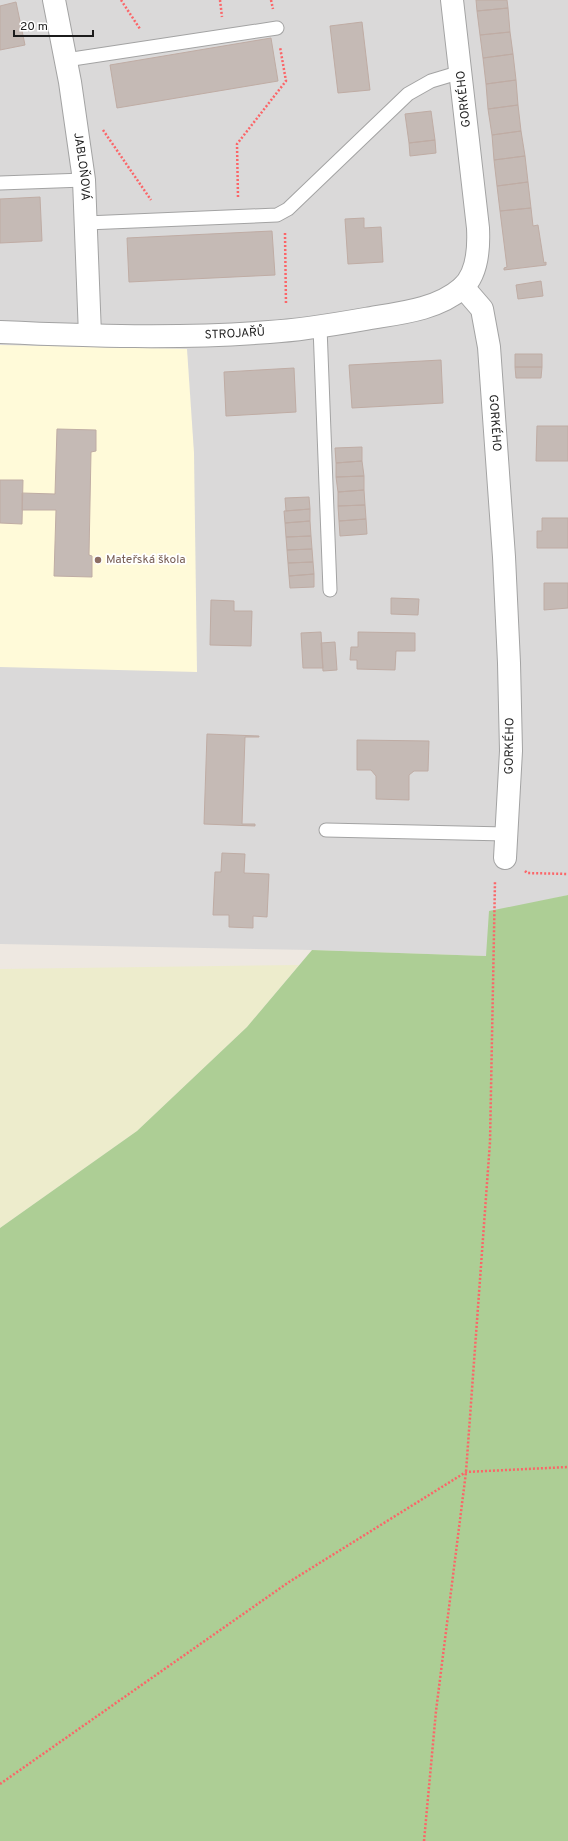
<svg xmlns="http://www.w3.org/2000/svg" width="568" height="1841" font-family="Overpass,sans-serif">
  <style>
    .residential { fill: #dad9d9 }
    .education { fill: #fffad9 }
    .farmland { fill: #edeccc }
    .forest { fill: #adce95 }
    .building { fill: #c5bab5; stroke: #bfaca4 }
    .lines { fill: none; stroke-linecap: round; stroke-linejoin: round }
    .service-casing { stroke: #a3a3a3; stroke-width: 15 }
    .minor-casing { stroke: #a3a3a3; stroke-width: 24 }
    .path { stroke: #fb6568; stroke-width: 2.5; stroke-dasharray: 2 2; stroke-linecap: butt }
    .service { stroke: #fff; stroke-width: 13 }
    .minor { stroke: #fff; stroke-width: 22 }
    .education-dot { fill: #8d6e63; stroke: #fff; stroke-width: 1.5 }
    .labels { text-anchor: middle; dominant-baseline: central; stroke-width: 3.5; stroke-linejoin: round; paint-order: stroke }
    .street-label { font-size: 12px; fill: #1c1c1c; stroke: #fff }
    .education-label { font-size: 12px; fill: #785e54; stroke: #fff; text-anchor: start }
  </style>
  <rect width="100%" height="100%" fill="#eee8e1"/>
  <path class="residential" d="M0,0h568v895l-34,8 -48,53 -174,-6 -312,-6z"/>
  <path class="education" d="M0,345l187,4 7,104 3,219 -197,-5z"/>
  <path class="farmland" d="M299,965l-52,62 -110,104 -137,97v-259z"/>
  <path class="forest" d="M568,895v946h-568v-613l137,-97 110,-104 65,-77 174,6 3,-45z"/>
  <path class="building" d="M476,0h31l1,8 -31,3z
    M16,2l9,43 -25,5v-44z
    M508,8l2,24 -30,3 -3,-24z
    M362,22l8,68 -32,3 -8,-67z
    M510,32l3,22 -30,4 -3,-23z
    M271,38l7,43 -161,27 -7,-43z
    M513,54l3,26 -30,4 -3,-26z
    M516,80l2,25 -30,4 -2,-25z
    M518,105l3,26 -29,4 -4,-26z
    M431,111l4,29 -26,3 -4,-29z
    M521,131l4,25 -31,4 -2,-25z
    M435,140l1,13 -26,3 -1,-13z
    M525,156l3,26 -31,4 -3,-26z
    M528,182l3,26 -31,3 -3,-25z
    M40,197l2,44 -42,2v-44z
    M531,208l2,18 5,-1 6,38 2,-1v3l-42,5v-2l3,-1 -7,-56z
    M364,218v10l17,-1 2,35 -35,2 -3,-45z
    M272,231l3,44 -146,7 -2,-44z
    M541,281l2,15 -25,3 -2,-14z
    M515,354h27v13h-27z
    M441,360l2,43 -91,5 -3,-43z
    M515,367h27l-1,11h-25z
    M294,368l2,44 -70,4 -2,-44z
    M537,426h31v35h-32z
    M57,429l39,1v21l-5,1 -2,103 3,1v21l-38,-1 2,-66h-34v-17l33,1z
    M362,447v14l-26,2 -1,-15z
    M362,461l2,15 -28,1v-14z
    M364,476v14l-26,2 -2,-15z
    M0,480h23l-1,44 -22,-1z
    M364,490l1,15 -27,1v-14z
    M309,497l1,12 -24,2 -1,-13z
    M365,505l1,14 -27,2 -1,-15z
    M310,509v12l-25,2 -1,-12z
    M542,518h26v30h-31v-17h5z
    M366,519l1,15 -27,2 -1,-15z
    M310,521l1,15 -25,1 -1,-14z
    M311,536l1,13 -25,1 -1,-13z
    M312,549l1,13 -25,1 -1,-13z
    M313,562l1,12 -25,2 -1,-13z
    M314,574v13l-24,1 -1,-12z
    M544,583h24v25l-24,2z
    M391,598l28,1 -1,16 -27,-1z
    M211,600l23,1v10h18l-1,35 -41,-1z
    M321,632l2,36h-20l-2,-35z
    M358,632l57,1v18h-19l-1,19 -38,-1v-9h-7l1,-13h7z
    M335,642l2,28 -14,1 -2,-28z
    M207,734l52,2v1h-14l-3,87h13v2l-51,-2z
    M357,740l72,1 -1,30h-14l-5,4v25l-33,-1v-23l-5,-6h-14z
    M222,853l23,1 -1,19 25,1 -2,43 -14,-1v12l-24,-1v-12h-16l2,-43h6z"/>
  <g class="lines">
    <g class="service-casing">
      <path id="service" d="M66,60l211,-32
        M0,183l84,-3
        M86,223l191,-8 11,-6 120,-115 23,-13 30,-9
        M320,327l10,263
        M326,830l180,4"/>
    </g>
    <g class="minor-casing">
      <g id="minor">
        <path id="s1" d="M54,0l16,82 14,98 6,155"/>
        <path id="s2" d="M463,287l19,22 7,38 15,210 5,106 2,88 -6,107"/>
        <path id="s3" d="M0,332c89,4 180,7 269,0 35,-2 68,-8 102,-14 31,-5 67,-9 91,-30 16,-14 17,-40 16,-60l-26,-228"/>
      </g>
    </g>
    <path class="path" d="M121,0l19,29
      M220,0l2,17
      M271,0l2,9
      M103,130l48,70
      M238,197l-1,-53 49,-63 -6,-34
      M285,233l1,72
      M525,871l2,2 41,1
      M0,1784l289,-202 177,-110 102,-5
      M424,1841l12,-130 30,-239 24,-330 5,-261"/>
    <use href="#service" class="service"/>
    <use href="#minor" class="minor"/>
  </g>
  <circle class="education-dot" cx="98" cy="560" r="4"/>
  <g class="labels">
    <g class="street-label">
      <text transform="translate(464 99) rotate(-96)">GORKÉHO</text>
      <text stroke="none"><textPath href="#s1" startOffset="169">JABLOŇOVÁ</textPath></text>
      <text stroke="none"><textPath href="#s3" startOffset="235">STROJAŘŮ</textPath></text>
      <text stroke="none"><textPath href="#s2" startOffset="144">GORKÉHO</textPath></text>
      <text transform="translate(510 746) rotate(-89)">GORKÉHO</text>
    </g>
    <g class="education-label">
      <text x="106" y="560">Mateřská škola</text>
    </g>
  </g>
  <path d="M14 30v6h79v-6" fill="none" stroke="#1c1c1c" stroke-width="2"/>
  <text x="20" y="30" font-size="12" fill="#1c1c1c" stroke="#ffffff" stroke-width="3" paint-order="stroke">20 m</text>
</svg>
